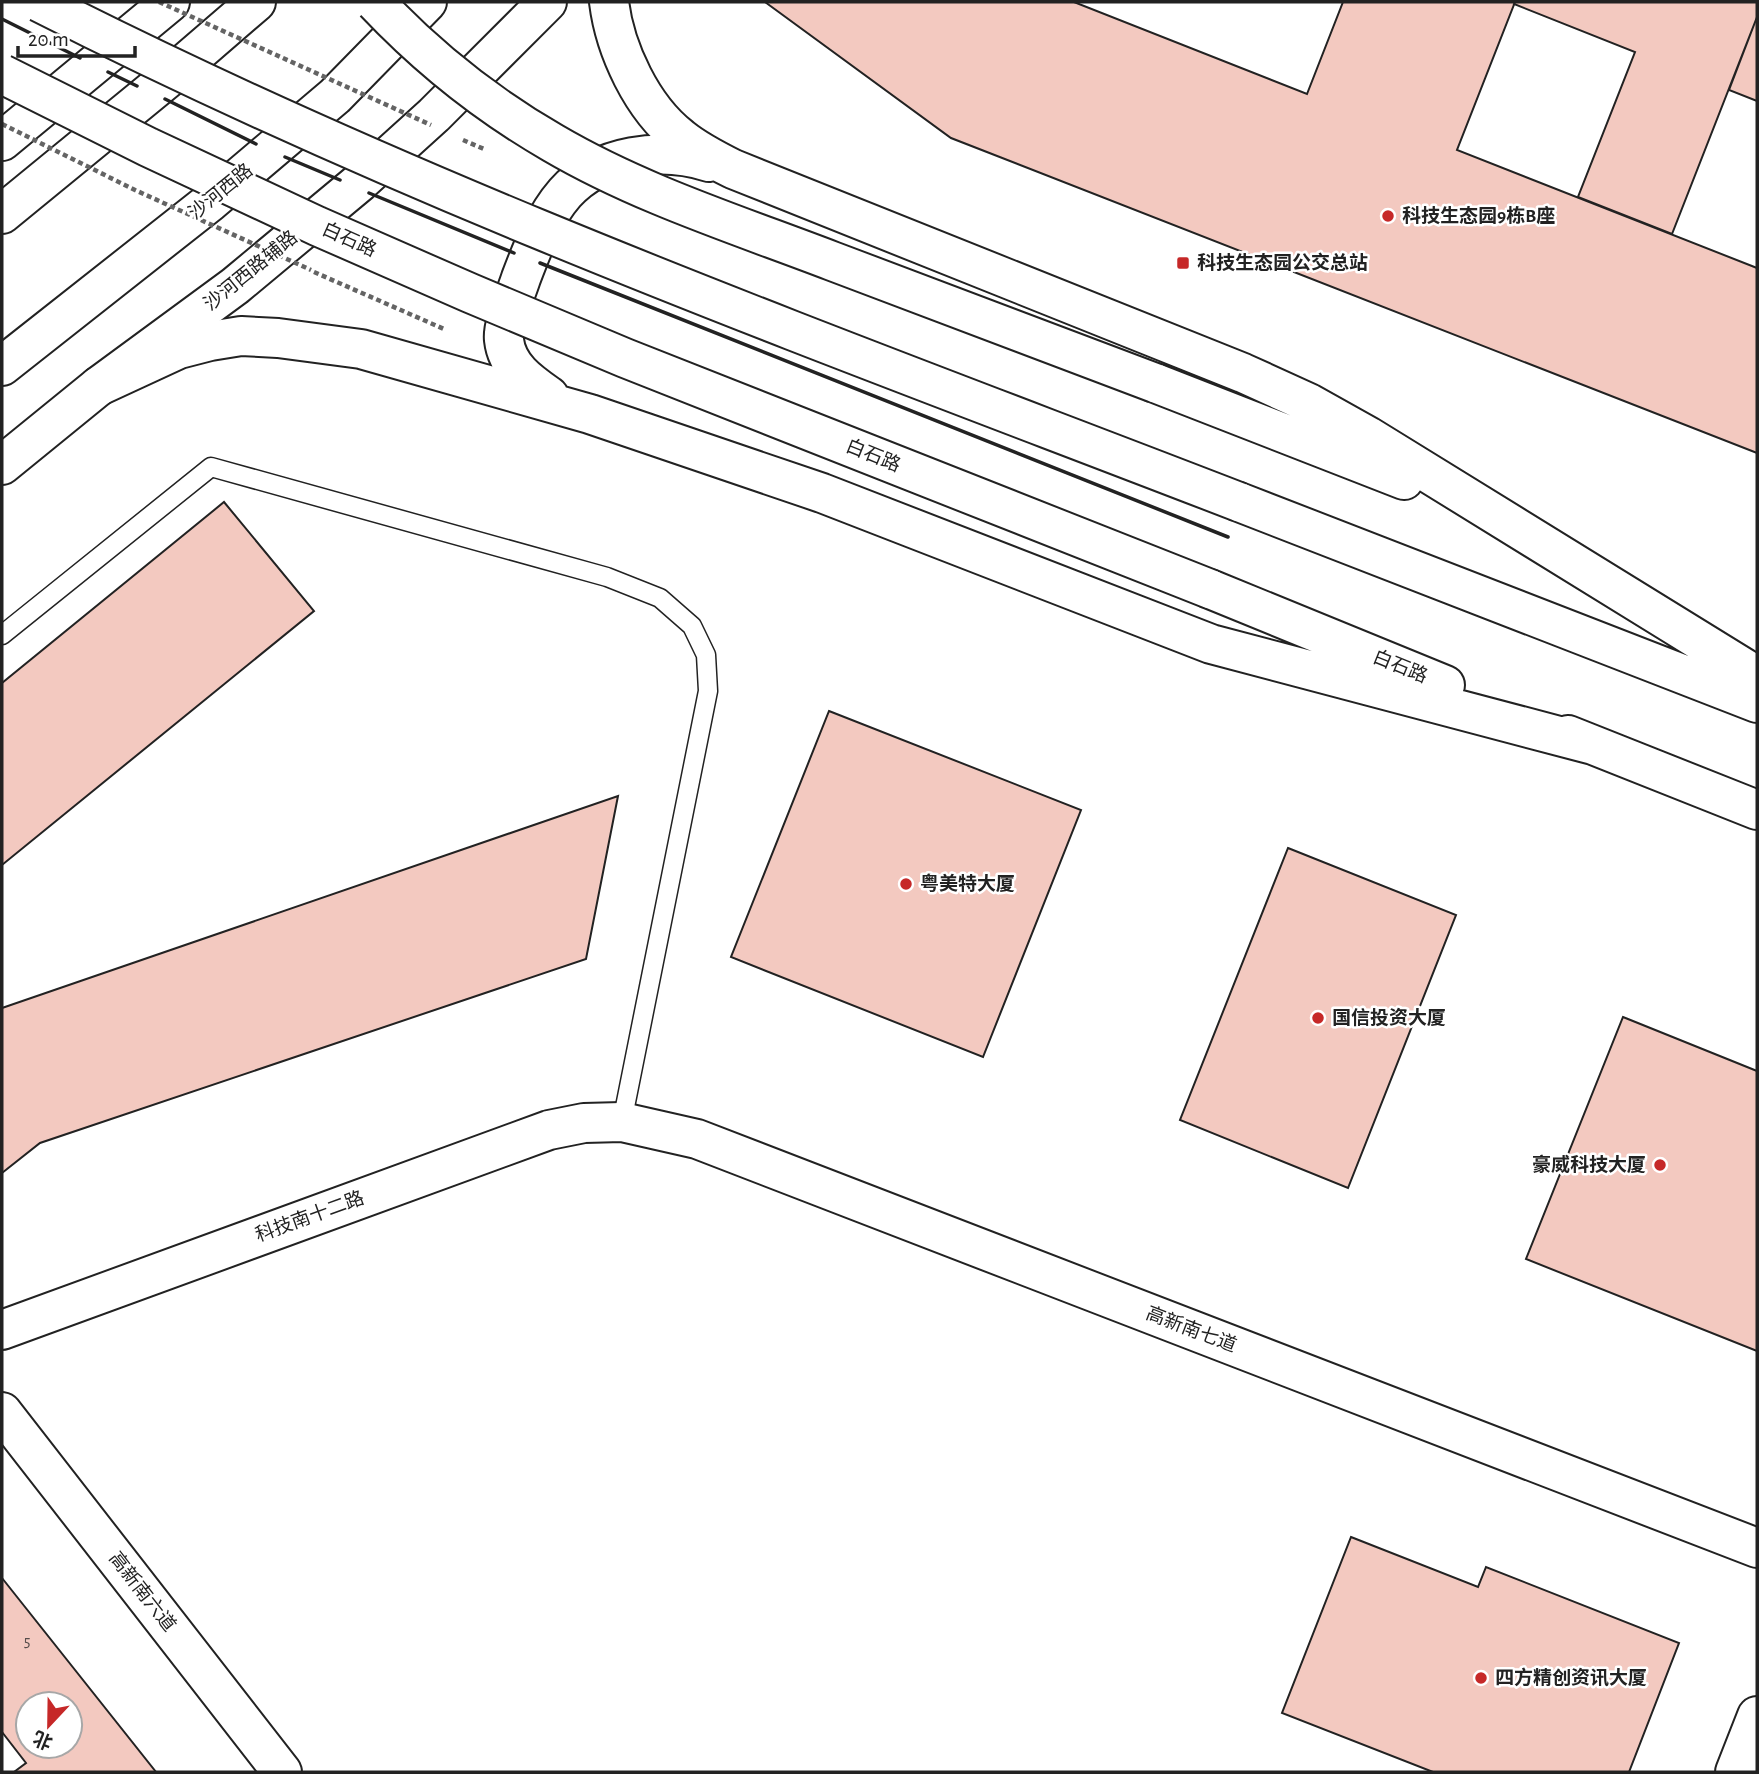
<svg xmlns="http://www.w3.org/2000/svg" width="1759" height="1774" font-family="'Alegreya Sans','Noto Sans SC',sans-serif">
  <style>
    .building { fill: #f3c9c0; stroke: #222; stroke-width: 2; fill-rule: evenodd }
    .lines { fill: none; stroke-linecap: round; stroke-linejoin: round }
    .service-casing { stroke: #222; stroke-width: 21 }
    .tertiary-casing { stroke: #222; stroke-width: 42 }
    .secondary-casing { stroke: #222; stroke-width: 42 }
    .primary-casing { stroke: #222; stroke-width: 42 }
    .path { stroke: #646464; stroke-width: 4.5; stroke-dasharray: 5 3.5; stroke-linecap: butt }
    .service { stroke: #fff; stroke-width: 18 }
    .tertiary { stroke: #fff; stroke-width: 38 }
    .secondary { stroke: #fff; stroke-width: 38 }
    .primary { stroke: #fff; stroke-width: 38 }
    .primary-bridge-casing { stroke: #222; stroke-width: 42; stroke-linecap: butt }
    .path-bridge { stroke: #646464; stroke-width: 4.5; stroke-dasharray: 5 3.5; stroke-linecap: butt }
    .primary-bridge { stroke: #fff; stroke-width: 38 }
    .wall { stroke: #222; stroke-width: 3.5 }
    .poi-dot { fill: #c62828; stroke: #fff; stroke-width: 2.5 }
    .labels { text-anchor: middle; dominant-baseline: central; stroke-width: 5; stroke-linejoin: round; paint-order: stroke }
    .number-label { font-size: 16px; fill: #564c4a }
    .street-label { font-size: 19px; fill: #222; stroke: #fff }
    .poi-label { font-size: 19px; font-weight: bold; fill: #222; stroke: #fff; text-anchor: start }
  </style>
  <rect width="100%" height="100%" fill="#fff"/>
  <path class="building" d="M765,2h309l233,92 36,-92h172l-58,148 300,118v185l-806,-315z
    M1515,2h242v15l-85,217 -94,-37 57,-145 -121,-48z
    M1757,17v84l-28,-11z
    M224,502l90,109 -312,254v-182z
    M829,711l252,99 -98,247 -252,-100z
    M618,796l-32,163 -546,184 -38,30v-165z
    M1288,848l168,67 -108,273 -168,-68z
    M1623,1017l134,54v280l-231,-92z
    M1351,1537l127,50 8,-20 193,76 -50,129h-196l-151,-59z
    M2,1578l154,194h-142l12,-9 -24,-31zM28,1704h42v42h-42z"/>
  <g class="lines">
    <g class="service-casing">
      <path id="service" d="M2,635l209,-168 396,110 53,21 32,28 14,29 2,36 -86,431"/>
    </g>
    <g class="tertiary-casing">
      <path id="tertiary" d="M2,1330l547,-200 35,-7 38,-1 75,17 1060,409
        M2,1412l280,360
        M1735,1772l22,-56"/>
    </g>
    <g class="secondary-casing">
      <path id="secondary" d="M2,141l168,-139
        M2,465l97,-79 136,-100 125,-104 74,-67 113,-113"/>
    </g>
    <g class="primary-casing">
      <path id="primary" d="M609,2c6,48 33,106 72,136 16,13 34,22 52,31l510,204 66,30 59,33 389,240
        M2,214l166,-136 88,-76
        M2,366l208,-164 125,-106 92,-94
        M1155,383l249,97
        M99,386l80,-37 31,-8 31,-5 37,2 83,11 229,65 232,79 389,151 382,101
        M549,396c-20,-14 -42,-29 -45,-56 -2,-16 12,-46 17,-62 11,-29 23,-61 44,-85 35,-39 96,-46 144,-31
        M1239,502l518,201
        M1210,589l235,96
        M1568,735l189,75"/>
    </g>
    <path class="path" d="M463,140l21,9
      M314,272l130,57"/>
    <use href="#service" class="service"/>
    <use href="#tertiary" class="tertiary"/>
    <use href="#secondary" class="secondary"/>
    <use href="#primary" class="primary"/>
    <g class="primary-bridge-casing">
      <path id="primary-bridge" d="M39,2c387,197 796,344 1200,500
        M375,2c52,55 112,103 178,141 87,51 185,82 279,118 107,40 215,81 323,122
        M2,74l146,73 169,79 153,67 155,65 585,231"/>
    </g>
    <path class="path-bridge" d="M159,2l272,123
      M2,124l133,66 176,80"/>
    <use href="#primary-bridge" class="primary-bridge"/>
    <path class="wall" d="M2,19l78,39
      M108,72l29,14
      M165,99l91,45
      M285,157l55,23
      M369,193l145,60
      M540,263l688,274"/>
  </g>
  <g class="poi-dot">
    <circle cx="1388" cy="216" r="7"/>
    <rect x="1176" y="256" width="14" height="14" rx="3.5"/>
    <circle cx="906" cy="884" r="7"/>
    <circle cx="1318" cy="1018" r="7"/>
    <circle cx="1660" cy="1165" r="7"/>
    <circle cx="1481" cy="1678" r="7"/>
  </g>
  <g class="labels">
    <g class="number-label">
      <text x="27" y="1641">5</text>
    </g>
    <g class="street-label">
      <text transform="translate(221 192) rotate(-39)">沙河西路</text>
      <text transform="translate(349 240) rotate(24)">白石路</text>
      <text transform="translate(251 271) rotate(-39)">沙河西路辅路</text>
      <text transform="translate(873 456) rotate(22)">白石路</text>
      <text transform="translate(1400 667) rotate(22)">白石路</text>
      <text transform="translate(310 1217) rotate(-20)">科技南十二路</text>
      <text transform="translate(1191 1330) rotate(21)">高新南七道</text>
      <text transform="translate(142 1592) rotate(52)">高新南六道</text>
    </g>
    <g class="poi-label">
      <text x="1402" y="216">科技生态园9栋B座</text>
      <text x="1197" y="263">科技生态园公交总站</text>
      <text x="920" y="884">粤美特大厦</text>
      <text x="1332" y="1018">国信投资大厦</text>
      <text x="1646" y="1165" text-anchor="end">豪威科技大厦</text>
      <text x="1495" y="1678">四方精创资讯大厦</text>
    </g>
  </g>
  <rect width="1759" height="1774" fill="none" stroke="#222222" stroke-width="7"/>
  <g transform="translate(49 1725) rotate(202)"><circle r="33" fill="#ffffff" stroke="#a7a7a7" stroke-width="2"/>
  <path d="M0-5L12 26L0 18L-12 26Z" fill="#c62828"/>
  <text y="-10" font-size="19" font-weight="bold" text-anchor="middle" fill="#222222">北</text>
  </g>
  <path d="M18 46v10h117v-10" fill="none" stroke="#222222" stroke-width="3.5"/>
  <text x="28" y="46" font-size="21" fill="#222222" stroke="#ffffff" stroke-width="5" paint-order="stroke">20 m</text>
</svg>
